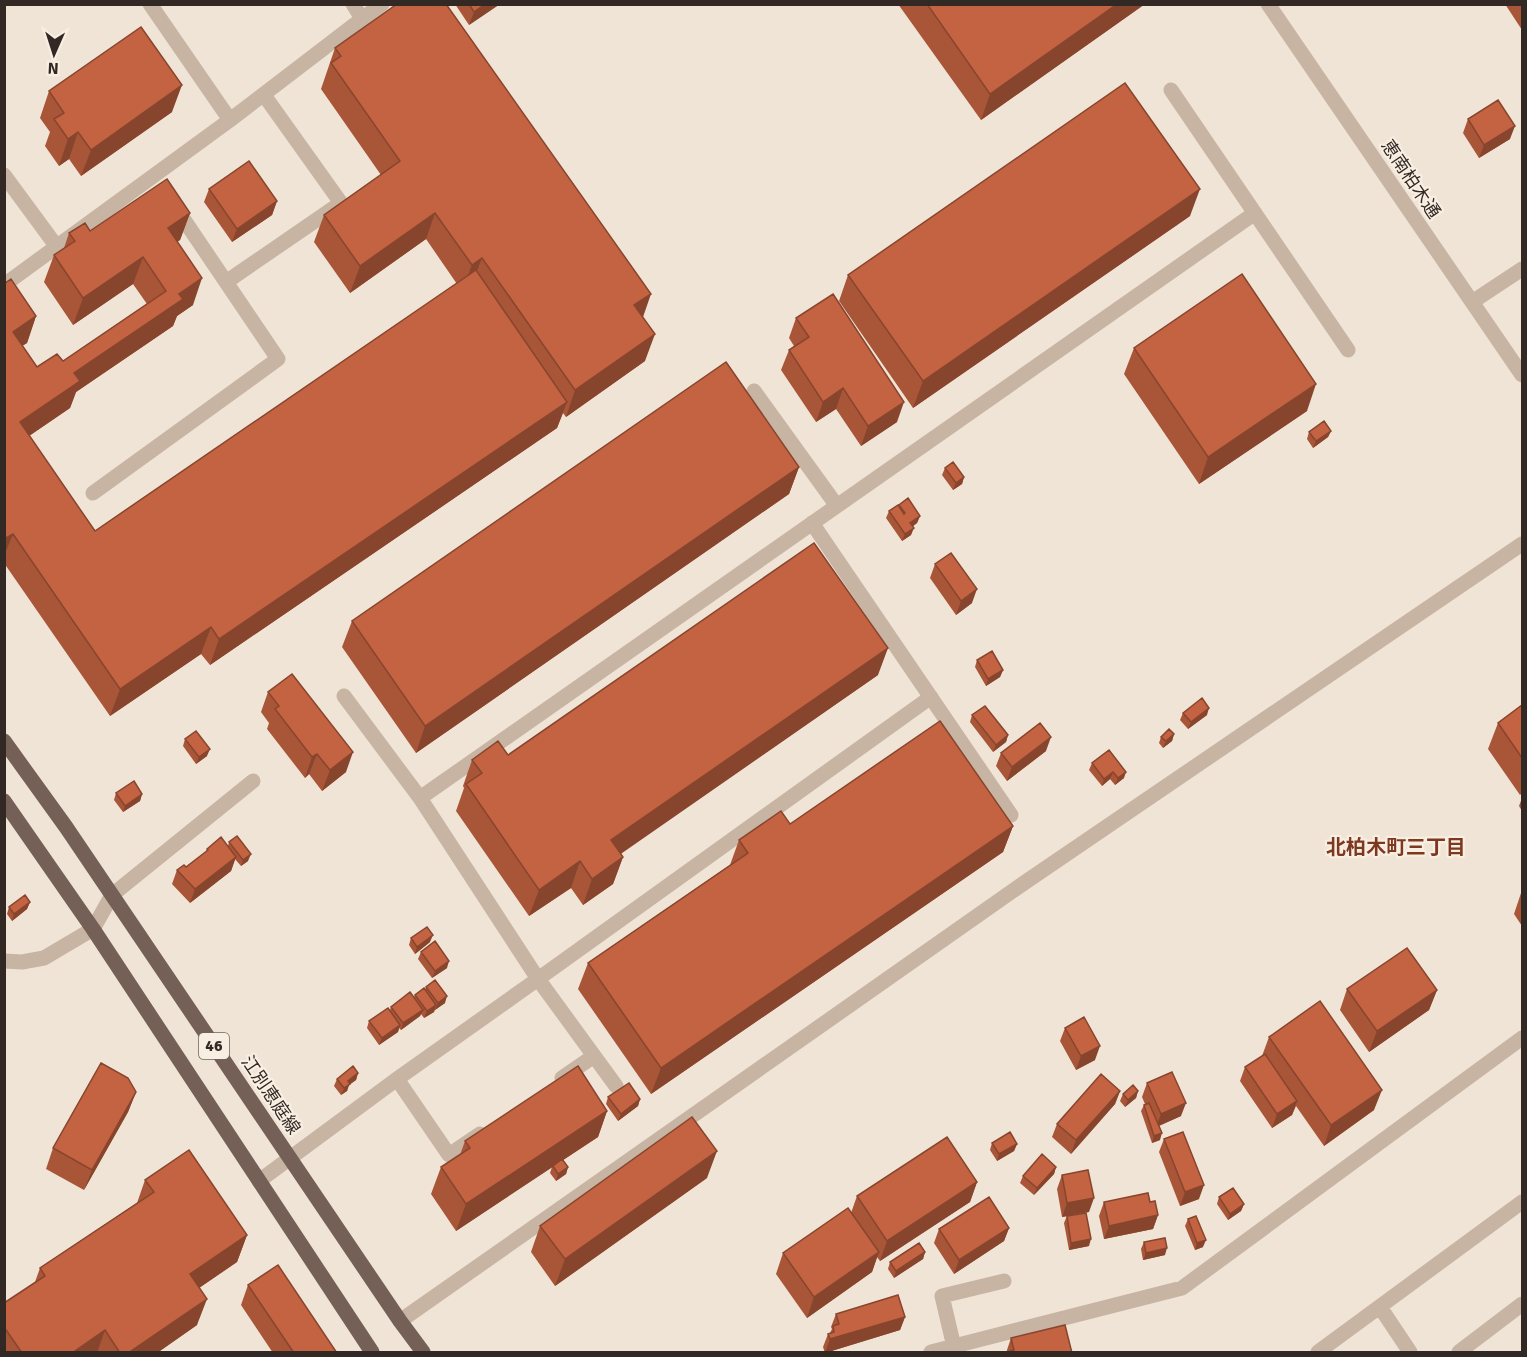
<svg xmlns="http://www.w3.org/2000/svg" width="1527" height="1357" font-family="Signika,'Noto Sans JP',sans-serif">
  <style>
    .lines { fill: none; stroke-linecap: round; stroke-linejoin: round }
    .minor { stroke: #c7b4a3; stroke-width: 15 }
    .major { stroke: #746056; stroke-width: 15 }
    .wall { fill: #a85538 }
    .shaded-wall { fill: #88452e }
    .building { fill: #c36341; stroke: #88452e; stroke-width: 1.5 }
    .labels { text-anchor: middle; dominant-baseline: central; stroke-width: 4.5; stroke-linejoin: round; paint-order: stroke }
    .shield { fill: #f8eee2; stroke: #6d645e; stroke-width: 1.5 }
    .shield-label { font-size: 16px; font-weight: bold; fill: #322925 }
    .street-label { font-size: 18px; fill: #322925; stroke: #f8eee2 }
    .neighbourhood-label { font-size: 20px; font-weight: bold; fill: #7e3820; stroke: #f8eee2 }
  </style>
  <rect width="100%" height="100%" fill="#f0e4d6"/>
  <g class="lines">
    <path class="minor" d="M150,4l80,116
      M1268,4l254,371
      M362,19l20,-15
      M1171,90l177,260
      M4,175l53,72
      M226,282l115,-79 -77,-108
      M4,285l226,-165 132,-101 -9,-15
      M1472,302l50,-33
      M754,391l83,115
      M93,493l185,-134 -102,-151
      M812,523l199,292
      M344,696l76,102 118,181 78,107
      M420,798l835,-585
      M4,961l18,1 22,-4 49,-29 19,-34 141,-114
      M562,1078l32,-22
      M397,1079l52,76 31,-21
      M259,1181l138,-102 141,-100 393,-282
      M1380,1307l30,45
      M400,1321l624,-438 498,-339
      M954,1347l-12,-51 62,-15
      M931,1352l251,-64 340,-250
      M1318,1352l204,-150
      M1459,1352l63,-48"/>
    <path class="major" d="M4,741l62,86 334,494 23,31
      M4,801l89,128 279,423"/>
  </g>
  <path class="wall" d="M455,4h45l-31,21z
    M898,4h247l-164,116z
    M1505,4h17v26z
    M335,48l308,269 2,44 -79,56 -3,-4 -6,15 -347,237 -9,-11 -91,62 -106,-153v-279l32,32 -9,27 -5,3 15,21 26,-6 84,-57 -14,-20 -60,41 -29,-43 10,-27 10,-7 5,-15 21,-2 100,-18 -10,27 -3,2 16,63 -16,11 -4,10 -97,66 -6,16 -41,28 66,95 362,-247 -31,-45 -76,54 -36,-51 10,-27 57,-40 -60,-86z
    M49,91l123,21 -91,64 -12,-17 -10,7 -14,-20 5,-14 -10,-14z
    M1468,119l42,20 -31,19 -16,-25z
    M209,189l68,12 -5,14 -40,27 -28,-40z
    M1190,216l-277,192 -74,-107 9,-26z
    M796,318l101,104 -36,24 -25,-37 -20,13 -35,-52 8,-20 5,-4 -5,-8z
    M1134,348l173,63 -108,73 -75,-110z
    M1331,431l-3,6 -15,11 -6,-9 2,-7z
    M799,467l-10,27 -373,259 -74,-106 10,-26z
    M945,468l19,9 -2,7 -9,6 -11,-15z
    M899,505l21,11 -3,7 -4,3 -2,9 -9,6 -16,-23 3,-7 9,-5z
    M935,564l37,39 -16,12 -26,-37z
    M977,660l26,10 -3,7 -14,9 -11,-19z
    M878,675l-257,178 2,4 -10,27 -30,21 -12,-17 -42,28 -73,-105 8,-23 -1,-2 9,-26 36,-5z
    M268,692l78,80 -24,19 -13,-17 -4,4 -38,-49 2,-6 -8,-11z
    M1522,705v88l-2,2 -32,-46 10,-26z
    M1183,713l24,2 -19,14 -8,-9z
    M972,715l36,20 -2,7 -13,10 -23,-30z
    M1174,734l-2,7 -9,7 -4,-5 2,-6z
    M185,739l22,17 -11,8 -13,-18z
    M1109,750l15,28 -9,7 -5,-6 -8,7 -13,-16 3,-7z
    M1046,751l-39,30 -11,-15 5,-13z
    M116,793l26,1 -2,7 -17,11 -9,-12z
    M1522,798v13l-3,-5z
    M790,824l223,2 -10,26 -352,242 -73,-105 10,-26 142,-98 9,-25z
    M229,842l19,19 -7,5 -6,-7 -4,12 -41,32 -18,-19 5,-14 9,-3 20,-15 1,-3 21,-3z
    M1522,892v34l-8,-12 7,-21z
    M30,902l-3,7 -15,12 -5,-7 2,-7z
    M411,938l19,4 -15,12 -6,-9z
    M421,952l26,16 -15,10 -14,-19z
    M426,987l19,16 -10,7v-1l-1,3 -10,6 -3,-4 -1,2 -19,14 -2,-2 -1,4 -19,13 -12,-17 2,-7 21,-11 1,-3 23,-10 1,-2 10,-5z
    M1347,989l90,1 -8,20 -60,42 -29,-42z
    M1065,1028l30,32 -19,10 -16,-29z
    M1269,1037l105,73 -50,36 -28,-40 -4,9 -20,13 -32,-47 5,-14 17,-11z
    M358,1073l-2,7 -7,5 -2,6 -6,4 -7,-9 3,-7z
    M1147,1083l34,33 -22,10 1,14 -8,3 -11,-32 3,-6 1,-1 -3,-7z
    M1120,1091l-5,13 -44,50 -19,-17 5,-13z
    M1138,1091l-2,7 -11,9 -5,-6 3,-7z
    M136,1092l-8,20 -44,78 -38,-21 7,-21z
    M608,1097l32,2 -2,7 -20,15 -12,-17z
    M607,1111l-9,26 -35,23 5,7 -2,7 -10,7 -6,-8 2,-6 -96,64 -25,-37 10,-27 19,-12 5,-14z
    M1164,1139l35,60 -19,7 -21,-54z
    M992,1143l25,1 -3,7 -17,10 -7,-11z
    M1056,1167l-2,7 -20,21 -14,-12 3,-7z
    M1062,1175l27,37 -18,3 18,31 -20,4 -5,-27 3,-7 -5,1 -5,-28z
    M707,1178l-152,108 -24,-34 9,-26z
    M145,1180l102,55 -10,27 -38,26 -2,37 -40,28h-153v-50l31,-21 5,-14 97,-65z
    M977,1182l-7,20 -90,59 -3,-4 -5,15 -65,46 -31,-44 7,-21 68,-40 6,-17z
    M1219,1197l25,7 -3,7 -13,9 -11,-16z
    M1104,1202h46l8,13 -5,14 -49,10 -5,-23z
    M1188,1219l15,28 -8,3 -10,-24z
    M1009,1228l-5,13 -50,33 -20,-31 5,-14z
    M1144,1242l21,13 -22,5 -2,-11z
    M925,1252l-2,7 -29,19 -6,-9 2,-7z
    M248,1285l89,68h-64l-32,-48z
    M836,1314l69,3 -5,13 -75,23 -2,-6 5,-13 2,-1 2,-4 -1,-2z
    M1011,1338l61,15h-66z"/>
  <path class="shaded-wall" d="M485,4h15l-31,21 5,-13z
    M1117,4h28l-164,116 9,-26z
    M182,85l-10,27 -91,64 10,-26z
    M1515,126l-5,13 -31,19 5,-13z
    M78,132l-9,27 -10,7 9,-27z
    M1200,189l-10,27 -277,192 10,-27z
    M277,201l-5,14 -40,27 5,-13z
    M190,213l-10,27 -22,14 10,-26z
    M435,213l-9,26 -76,54 10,-27z
    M143,257l-10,27 -60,41 10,-27z
    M482,258l-10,26 -10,7 10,-26z
    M202,278l-9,27 -16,11 -4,10 -97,66 -6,16 -60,41 10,-27 54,-49 105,-79z
    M651,294l-9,26 -8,-15z
    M36,316l-9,27 -23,14 9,-25z
    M655,334l-10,27 -79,56 9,-27z
    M1316,384l-9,27 -108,73 9,-27z
    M843,388l-7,21 -20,13 7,-20z
    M567,402l-10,26 -347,237 9,-26z
    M904,402l-7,20 -36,24 7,-20z
    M1331,431l-3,6 -15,11 3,-7z
    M799,467l-10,27 -373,259 9,-27z
    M964,477l-2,7 -9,6 3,-7z
    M920,516l-3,7 -9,7 2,-7z
    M914,528l-3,7 -9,6 3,-7z
    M13,534l-9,22v-17z
    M977,589l-5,14 -16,12 5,-14z
    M211,627l-10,27 -91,62 10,-27z
    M888,648l-10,27 -276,192 9,-27z
    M1003,670l-3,7 -14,9 2,-7z
    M1209,708l-2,7 -19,14 3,-7z
    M1174,734l-2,7 -9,7 3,-7z
    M1008,735l-2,7 -13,10 3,-7z
    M1051,737l-5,14 -39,30 5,-14z
    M210,749l-3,7 -11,8 3,-7z
    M353,752l-7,20 -24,19 8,-21z
    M317,754l-8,20 -4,4 7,-21z
    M1113,772l-3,7 -8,7 2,-7z
    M1126,772l-2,6 -9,7 3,-7z
    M142,794l-2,7 -17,11 2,-6z
    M1013,826l-10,26 -352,242 10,-26z
    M251,854l-3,7 -7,5 2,-6z
    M236,857l-5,14 -41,32 5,-14z
    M623,857l-10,27 -30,21 9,-26z
    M580,861l-9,27 -42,28 10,-26z
    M30,902l-3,7 -15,12 2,-7z
    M433,935l-3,7 -15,12 2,-7z
    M449,961l-2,7 -15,10 3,-7z
    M1437,990l-8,20 -60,42 8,-21z
    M447,996l-2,7 -10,7 3,-7z
    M436,1005l-2,7 -10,6 3,-7z
    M423,1010l-3,6 -19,14 2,-7z
    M400,1025l-2,7 -19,13 3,-7z
    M1100,1046l-5,14 -19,10 5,-14z
    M358,1073l-2,7 -7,5 -2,6 -6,4 7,-14z
    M1382,1090l-8,20 -50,36 7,-21z
    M1120,1091l-5,13 -44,50 5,-14z
    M1138,1091l-2,7 -11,9 3,-7z
    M136,1092l-8,20 -44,78 8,-20z
    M640,1099l-2,7 -20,15 3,-7z
    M1297,1101l-5,14 -20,13 5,-14z
    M1186,1103l-5,13 -25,11 5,-13z
    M607,1111l-9,26 -142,94 10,-27z
    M1162,1133l-2,7 -8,3 2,-7z
    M1017,1144l-3,7 -17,10 2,-7z
    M717,1151l-10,27 -152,108 10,-27z
    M568,1167l-2,7 -10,7 2,-7z
    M1056,1167l-2,7 -20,21 3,-7z
    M977,1182l-7,20 -90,59 7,-20z
    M1204,1185l-5,14 -19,7 5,-14z
    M1094,1198l-5,14 -27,5 5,-14z
    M1244,1204l-3,7 -13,9 2,-6z
    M1158,1215l-5,14 -49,10 5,-13z
    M1009,1228l-5,13 -50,33 5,-14z
    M247,1235l-10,27 -57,39 10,-27z
    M1091,1239l-2,7 -20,4 2,-7z
    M1206,1240l-3,7 -8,3 2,-7z
    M1167,1248l-2,7 -22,5 3,-7z
    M879,1252l-7,20 -65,46 7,-21z
    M925,1252l-2,7 -29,19 2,-7z
    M207,1299l-10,26 -40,28h-29z
    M905,1317l-5,13 -75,23 5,-14z
    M105,1330l-8,23h-25z"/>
  <path class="building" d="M397,4h49l205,290 -17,11 21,29 -80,56 -93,-132 -10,7 -37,-52 -75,53 -36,-51 76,-54 -69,-98 10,-7 -6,-8z
    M469,4h16l-11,8z
    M927,4h190l-127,90z
    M141,27l41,58 -91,65 -13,-18 -10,7 -14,-20 10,-6 -15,-22z
    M1125,83l75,106 -277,192 -75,-106z
    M1498,100l17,26 -31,19 -16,-26z
    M249,161l28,40 -40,28 -28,-40z
    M167,179l23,34 -22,15 34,50 -23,16 4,5 -109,74 6,8 -60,41 75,109 381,-261 91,132 -348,237 -8,-12 -91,62 -107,-155 -9,5v-255l7,-5 25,37 -23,16 24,35 20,-13 6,7 103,-70 -23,-34 -60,41 -29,-43 21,-14 -6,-8 16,-10 5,8z
    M1242,274l74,110 -108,73 -74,-109z
    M833,294l71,108 -36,24 -25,-38 -20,14 -34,-52 20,-13 -13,-19z
    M726,362l73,105 -374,259 -73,-105z
    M1324,421l7,10 -15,10 -7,-9z
    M953,462l11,15 -8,6 -11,-15z
    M908,498l12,18 -10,7 4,5 -9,6 -16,-23 9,-6 6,9 1,-1 -6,-8z
    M814,543l74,105 -277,192 12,17 -31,22 -12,-18 -41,29 -73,-106 16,-11 -10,-13 26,-19 10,14z
    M951,553l26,36 -16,12 -26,-37z
    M992,651l11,19 -15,9 -11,-19z
    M292,674l61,78 -23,18 -13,-16 -5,3 -37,-48 4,-3 -11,-14z
    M1202,698l7,10 -18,14 -8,-9z
    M1522,705v53l-24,-35z
    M985,706l23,29 -12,10 -24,-30z
    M940,721l73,105 -352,242 -73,-105 160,-110 -9,-13 42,-29 9,13z
    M1040,723l11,14 -39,30 -11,-14z
    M1169,729l5,5 -8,7 -5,-4z
    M196,731l14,18 -11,8 -14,-18z
    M1109,750l17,22 -8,6 -5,-6 -9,7 -12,-16z
    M134,781l8,13 -17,12 -9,-13z
    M237,836l14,18 -8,6 -14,-18z
    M221,837l15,20 -41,32 -18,-19 7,-5 2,2 22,-17 -1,-1z
    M25,895l5,7 -16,12 -5,-7z
    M427,927l6,8 -16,12 -6,-9z
    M435,941l14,20 -14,10 -14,-19z
    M1407,948l30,42 -60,41 -30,-42z
    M435,980l12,16 -9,7 -12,-16z
    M424,988l12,17 -9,6 -12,-16z
    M410,992l13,18 -20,13 -12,-16z
    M1320,1001l62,89 -51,35 -62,-88z
    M388,1008l12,17 -18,13 -13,-17z
    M1084,1017l16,29 -19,10 -16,-28z
    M1265,1054l32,47 -20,13 -32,-47z
    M101,1063l27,15 8,14 -44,78 -39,-22z
    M353,1066l5,7 -10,8 2,3 -6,4 -7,-9z
    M578,1066l29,45 -141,93 -25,-37 29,-19 -5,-7z
    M1172,1072l14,31 -25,11 -14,-31z
    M1101,1074l19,17 -44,49 -19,-16z
    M629,1083l11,16 -19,15 -13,-17z
    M1133,1085l5,6 -10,9 -5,-6z
    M1149,1103l13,30 -8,3 -10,-31z
    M692,1117l25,34 -152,108 -25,-33z
    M1010,1132l7,12 -18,10 -7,-11z
    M1183,1132l21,53 -19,7 -21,-53z
    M947,1137l30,45 -90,59 -30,-45z
    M189,1150l58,85 -57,39 17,25 -79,54h-8l-15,-23 -33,23h-50l-18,-26v-24l41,-27 -5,-8 114,-76 -9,-12z
    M1042,1154l14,13 -19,21 -14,-12z
    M562,1159l6,8 -10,7 -5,-8z
    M1088,1170l6,28 -27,5 -5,-28z
    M1233,1188l11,16 -14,10 -11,-17z
    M1148,1193l2,9 5,-1 3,14 -49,11 -5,-24z
    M989,1197l20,31 -50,32 -20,-31z
    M848,1208l31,44 -65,45 -31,-44z
    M1086,1213l5,26 -20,4 -4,-27z
    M1196,1216l10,24 -9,3 -9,-24z
    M1165,1238l2,10 -21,5 -2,-11z
    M919,1243l6,9 -29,19 -6,-9z
    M278,1265l59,88h-43l-46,-68z
    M898,1295l7,22 -75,22 -2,-5 6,-2 -1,-6 6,-2 -3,-10z
    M1065,1325l7,28h-64l-1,-1 7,-2 -3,-12z"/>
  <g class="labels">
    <rect class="shield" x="199" y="1033" width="30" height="26" rx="4.5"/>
    <g class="shield-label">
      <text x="214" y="1046">46</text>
    </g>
    <g class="street-label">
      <text transform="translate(1411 179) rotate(56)">恵南柏木通</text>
      <text transform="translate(271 1095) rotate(56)">江別恵庭線</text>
    </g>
    <g class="neighbourhood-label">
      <text x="1396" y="847">北柏木町三丁目</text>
    </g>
  </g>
  <rect width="1527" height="1357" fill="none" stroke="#322925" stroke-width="12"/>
  <g transform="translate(54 54) rotate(183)" stroke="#f8eee2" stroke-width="4.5" paint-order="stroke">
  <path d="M0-4.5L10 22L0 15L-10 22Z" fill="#322925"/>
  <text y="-9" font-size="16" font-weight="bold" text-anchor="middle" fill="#322925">N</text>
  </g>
</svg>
